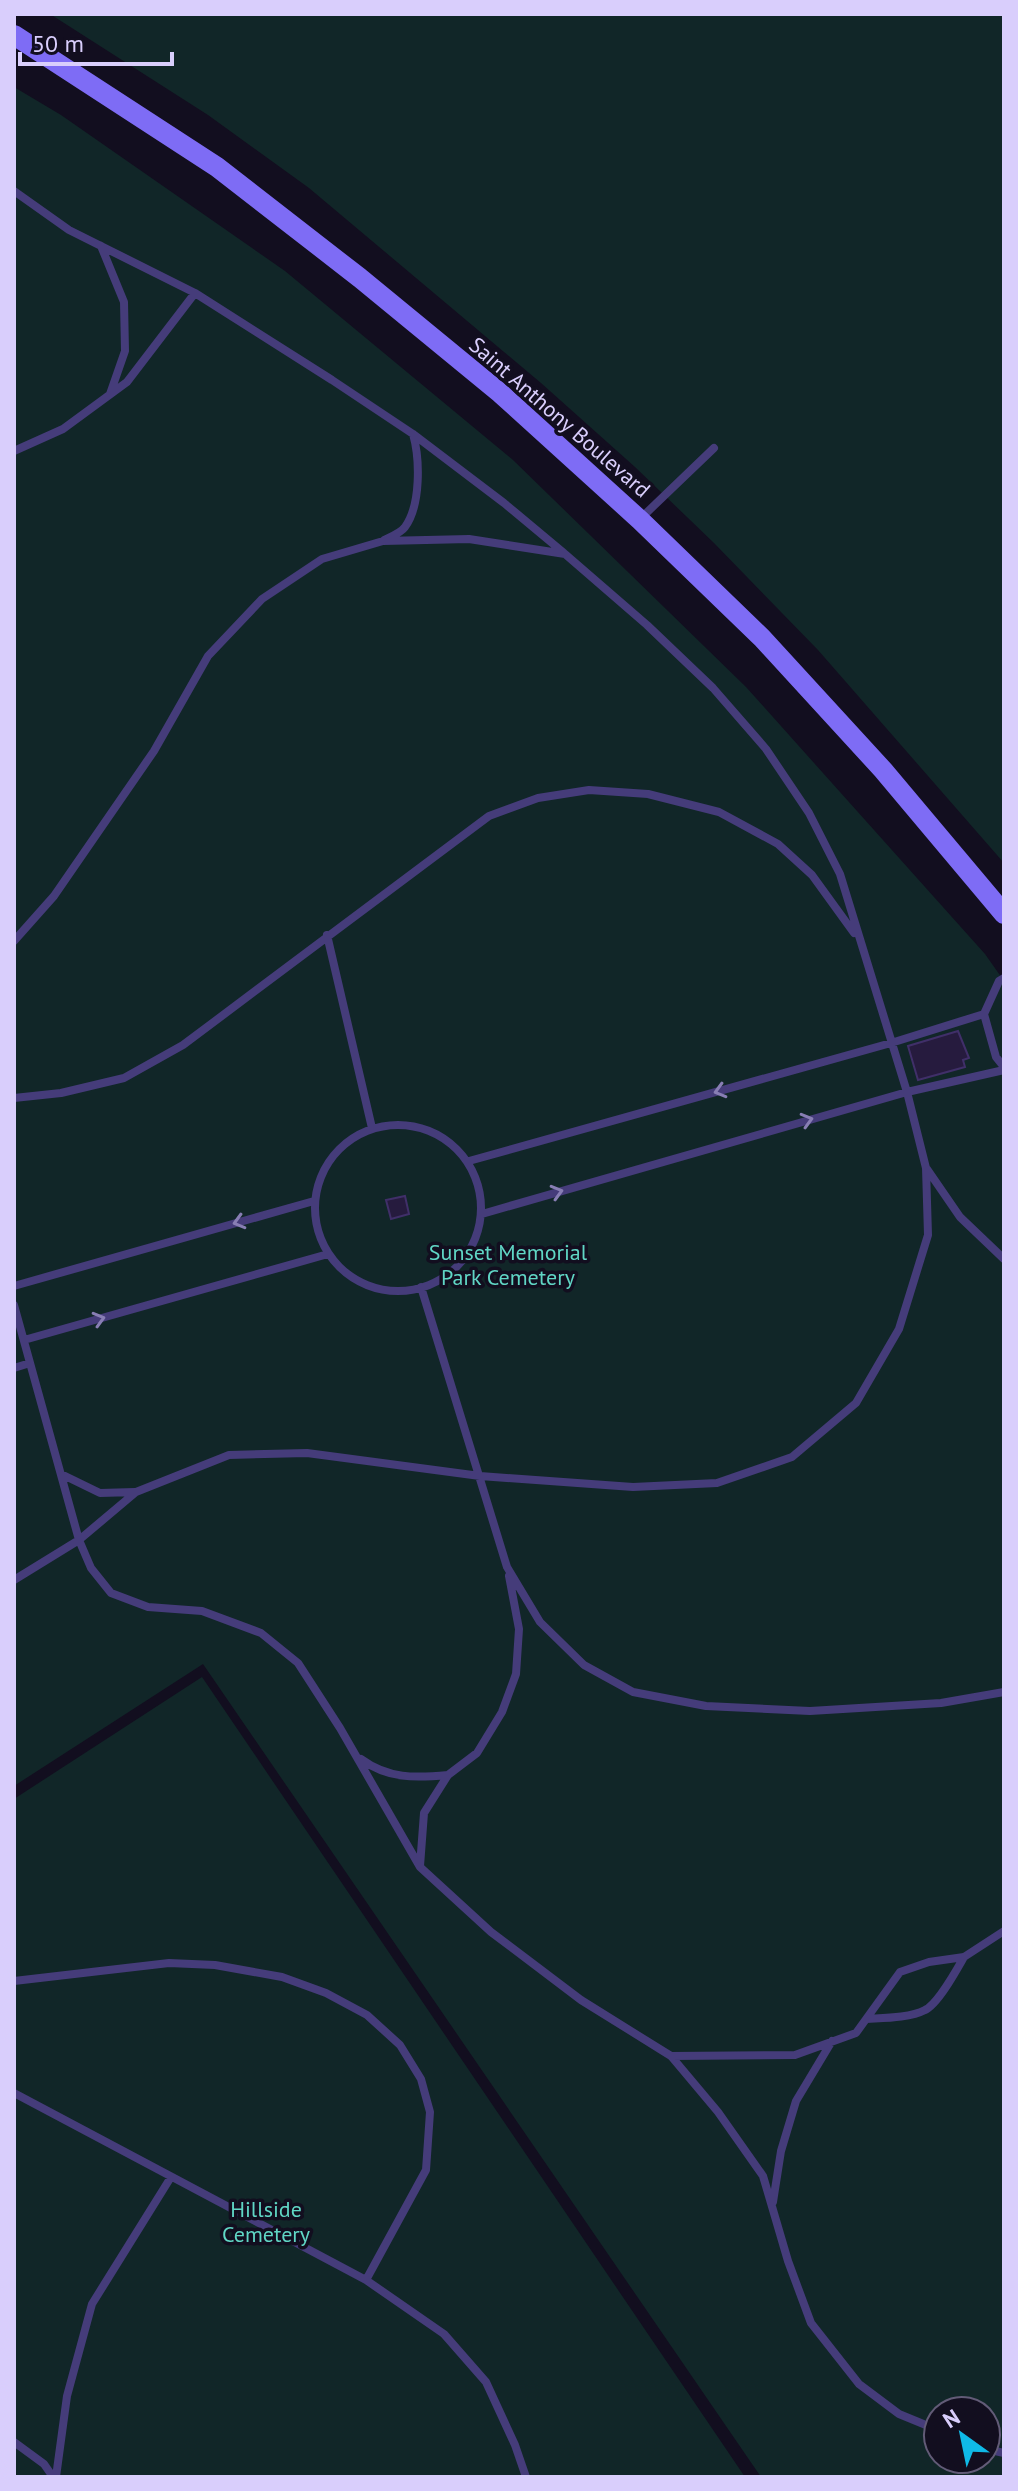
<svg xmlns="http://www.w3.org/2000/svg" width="1018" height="2491" font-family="'PT Sans',sans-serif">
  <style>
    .green { fill: #112628; fill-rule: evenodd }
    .building { fill: #261b3e; stroke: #402f69; stroke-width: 2 }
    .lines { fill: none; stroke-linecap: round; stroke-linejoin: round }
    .lane { stroke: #453c7a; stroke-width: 8 }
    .secondary { stroke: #7e6cf5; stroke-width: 20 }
    .oneway { stroke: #887eb4 }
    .labels { text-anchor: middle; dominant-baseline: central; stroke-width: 7; stroke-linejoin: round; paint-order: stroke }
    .street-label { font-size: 22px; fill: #d9cefc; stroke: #120e1f }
    .park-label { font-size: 22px; fill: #60d6c5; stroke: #120e1f }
  </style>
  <rect width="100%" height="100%" fill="#120e1f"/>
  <path class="green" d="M50,14h954v849l-186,-213 -104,-107 -79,-76 -94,-84 -232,-195 -101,-73z
    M14,87l47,28 224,156 228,189 233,227 239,267 19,27v1496h-243l-558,-813 -189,122zM938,2411h48v48h-48z
    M202,1677l543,800h-731v-678z"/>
  <path class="building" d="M958,1031l11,27 -6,2 2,7 -47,13 -10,-34z
    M405,1196l4,18 -18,5 -5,-19z"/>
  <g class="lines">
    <path class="lane" d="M14,191l55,39 126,63 137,87 81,54 91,69 60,50
      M101,246l23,56 1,49 -15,43
      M14,451l49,-22 64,-47 68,-89
      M640,519l74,-71
      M384,540c6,-3 17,-7 21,-13 16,-22 15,-68 8,-93
      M327,935l45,193
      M14,941l40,-45 100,-145 54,-95 54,-57 60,-40 61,-18 86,-2 96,15 82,71 66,63 53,61 43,64 31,61 67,218 19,76 2,67 -29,94 -43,74 -64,54 -75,26 -84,4 -153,-11 -173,-23 -78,2 -93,37 -57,48 -65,40
      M1004,978l-5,3 -15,33 12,43 8,10
      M14,1098l47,-5 63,-15 59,-33 306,-229 49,-18 51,-8 59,4 71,18 59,32 34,31 42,58
      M315 1208a83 83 0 1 1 166 0a83 83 0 1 1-166 0Z
      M469,1161l422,-118 93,-29
      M927,1169l33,48 44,42
      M482,1214l425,-122 97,-22
      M14,1286l300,-85
      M421,1287l86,280 33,55 44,43 49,27 73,14 104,5 131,-8 63,-11
      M14,1305l65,235 12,28 20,25 37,14 54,4 59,22 37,30 42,65 80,139 71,65 90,68 90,56 47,56 45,64 25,85 23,62 48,61 40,30 39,16
      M24,1340l304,-86
      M14,1368l16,-5
      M61,1474l39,19 35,-1
      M361,1759c27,20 54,19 87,16
      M420,1866l4,-53 24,-38 29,-22 25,-41 14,-38 3,-45 -10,-53
      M14,1981l155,-18 46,2 67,12 44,16 41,22 33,30 21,34 9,33 -4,58 -60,110
      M867,2019c16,-1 43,-1 58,-9 13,-6 31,-39 39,-53
      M671,2056l124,-1 61,-22 44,-61 29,-10 35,-5 40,-26
      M14,2093l352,187 78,54 42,48 29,63 11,32
      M773,2202l8,-51 15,-50 36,-60
      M14,2442l30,22 9,13
      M986,2449l18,4
      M56,2477l11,-81 25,-92 79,-127"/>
    <path class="secondary" d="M14,35l203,132 143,111 140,115 140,127 122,118 121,132 121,144"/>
  </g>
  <defs><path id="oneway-chevron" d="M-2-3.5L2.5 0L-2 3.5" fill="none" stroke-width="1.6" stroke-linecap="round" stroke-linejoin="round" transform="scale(2)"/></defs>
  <g class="oneway">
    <use href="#oneway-chevron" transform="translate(720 1091) rotate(164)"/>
    <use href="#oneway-chevron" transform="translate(807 1120) rotate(-16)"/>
    <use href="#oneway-chevron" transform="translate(557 1192) rotate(-16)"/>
    <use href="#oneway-chevron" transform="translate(239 1222) rotate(164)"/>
    <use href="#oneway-chevron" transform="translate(99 1319) rotate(-16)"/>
  </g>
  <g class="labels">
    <g class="street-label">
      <text transform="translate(560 417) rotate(41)">Saint Anthony Boulevard</text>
    </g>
    <g class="park-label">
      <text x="508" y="1252">Sunset Memorial<tspan x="508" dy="25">Park Cemetery</tspan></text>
      <text x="266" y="2209">Hillside<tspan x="266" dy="25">Cemetery</tspan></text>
    </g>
  </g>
  <rect width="1018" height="2491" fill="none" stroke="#d9cefc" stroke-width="32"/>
  <g transform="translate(962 2435) rotate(327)"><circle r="38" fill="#120e1f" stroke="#625b77" stroke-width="2"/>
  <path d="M0-6L14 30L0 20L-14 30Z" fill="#0fbae7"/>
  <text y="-12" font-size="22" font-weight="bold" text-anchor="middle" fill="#d9cefc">N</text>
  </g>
  <path d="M20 52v12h152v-12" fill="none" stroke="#d9cefc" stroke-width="4"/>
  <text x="32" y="52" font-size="24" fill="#d9cefc" stroke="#120e1f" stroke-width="6" paint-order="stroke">50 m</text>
</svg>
